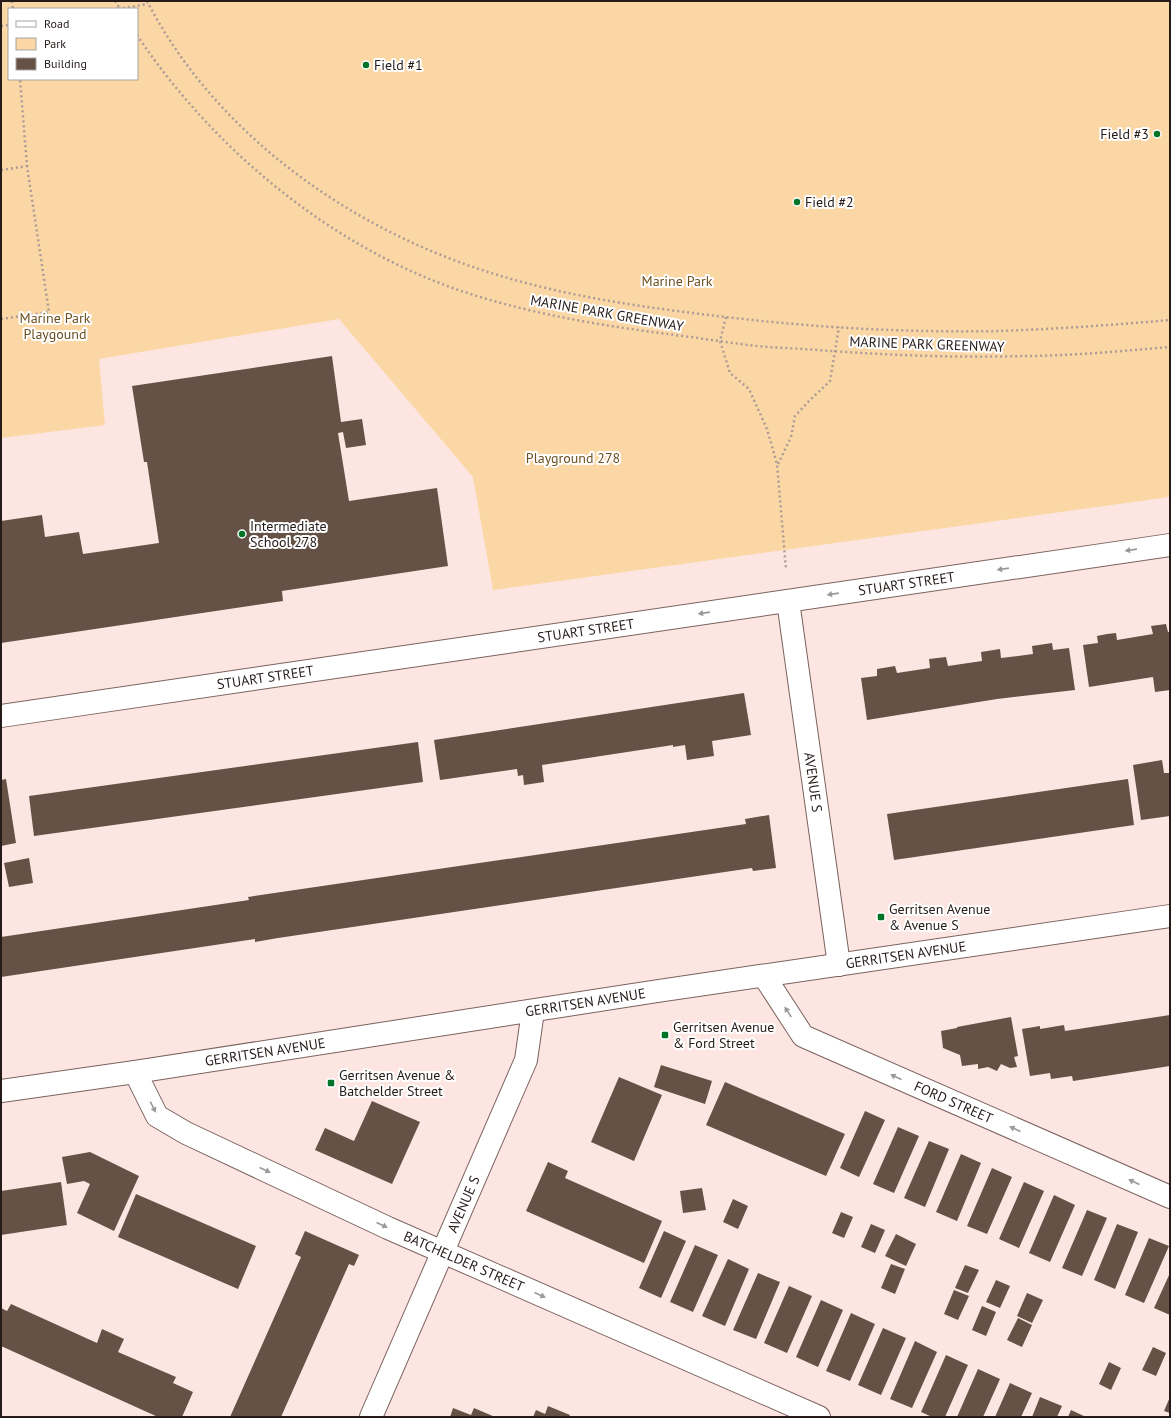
<svg xmlns="http://www.w3.org/2000/svg" width="1171" height="1418" font-family="'PT Sans',sans-serif">
  <style>
    .green { fill: #fad7a5; fill-rule: evenodd }
    .building { fill: #655145 }
    .lines { fill: none; stroke-linecap: round; stroke-linejoin: round }
    .minor-casing { stroke: #7b625e; stroke-width: 24 }
    .major-casing { stroke: #7b625e; stroke-width: 24 }
    .path { stroke: #ad9b97; stroke-width: 2.5; stroke-dasharray: 2 3; stroke-linecap: butt }
    .minor { stroke: #fff; stroke-width: 22 }
    .major { stroke: #fff; stroke-width: 22 }
    .oneway { fill: #9d9898 }
    .poi-dot { fill: #017428; stroke: #fff; stroke-width: 1.5 }
    .labels { text-anchor: middle; dominant-baseline: central; stroke-width: 4; stroke-linejoin: round; paint-order: stroke }
    .poi-label { font-size: 14px; fill: #251b19; stroke: #fff; text-anchor: start }
    .park-label { font-size: 14px; fill: #6d5021; stroke: #fff }
    .street-label { font-size: 14px; fill: #251b19; stroke: #fff }
  </style>
  <rect width="100%" height="100%" fill="#fde6e1"/>
  <path class="green" d="M1,1h1169v496l-677,93 -20,-113 -134,-158 -240,40 6,66 -104,13zM9,9h128v70h-128z"/>
  <path class="building" d="M332,356l9,66 21,-3 4,26 -20,3 -3,-16 -5,1 11,68 88,-13 11,78 -166,25 1,10 -282,42v-122l41,-6 3,22 34,-5 4,22 76,-11 -12,-81h-3l-12,-76z
    M1166,624l2,8h2v58l-15,2 -2,-15 -64,10 -6,-42 15,-2 -1,-7 10,-2 9,-1 1,7 36,-6 -2,-8z
    M1052,643l1,7 16,-2 6,42 -78,9 -130,21 -6,-42 16,-2v-7l18,-3 2,7 33,-5 -1,-9 17,-2 2,9 34,-5 -1,-9 19,-3 1,9 17,-2 15,-2 -1,-8z
    M744,693l7,42 -39,6 2,15 -27,4 -2,-15 -12,2v-2l-131,20 2,17 -20,3 -1,-10 -5,1 -1,-7 -77,11 -6,-40z
    M418,742l5,40 -389,54 -5,-40z
    M1162,760l2,13h6v43l-29,4 -8,-55z
    M6,779l10,64 -15,3v-66z
    M1128,779l6,46 -240,35 -7,-46z
    M769,815l7,53 -23,3 -1,-3 -474,70 -23,4v-3l-254,38v-40l248,-37 -1,-3 498,-73 -1,-5z
    M29,858l4,25 -24,4 -5,-24z
    M1170,1015v51l-97,15 -1,-5 -21,3 -1,-6 -20,3 -8,-47 18,-3v3l24,-4 1,6z
    M1011,1017l7,39 -4,1 3,10 -7,1 -9,-4 -4,7 -9,-4 -10,2v-5l-16,2 -2,-11 -17,-7 -2,-17 16,-3v-1z
    M661,1065l51,16 -7,23 -51,-17z
    M619,1077l43,18 -28,66 -43,-19z
    M725,1082l120,52 -19,42 -120,-51z
    M372,1101l48,21 -28,62 -77,-34 10,-22 29,13z
    M865,1111l20,9 -26,57 -19,-9z
    M898,1127l21,9 -25,57 -21,-9z
    M929,1141l20,8 -24,58 -21,-9z
    M90,1152l49,24 -25,55 -37,-18 13,-29 -6,-3 -17,3 -5,-27z
    M961,1154l20,9 -24,58 -21,-9z
    M548,1162l20,9 -3,7 97,43 -18,42 -118,-52z
    M992,1168l20,9 -25,57 -20,-8z
    M61,1182l6,43 -66,10v-44z
    M1024,1182l20,9 -25,57 -20,-9z
    M702,1188l4,22 -23,3 -3,-22z
    M136,1194l120,52 -18,43 -120,-52z
    M1054,1195l21,10 -25,57 -21,-9z
    M733,1199l15,7 -10,23 -15,-7z
    M1087,1210l20,8 -25,58 -20,-8z
    M841,1212l12,5 -9,21 -12,-5z
    M871,1224l14,6 -10,23 -14,-6z
    M1117,1224l21,8 -23,57 -21,-9z
    M305,1231l54,24 -5,11 -5,-2 -68,153h-51l71,-160 -6,-3z
    M664,1231l22,10 -25,57 -22,-10z
    M896,1234l20,10 -10,22 -21,-10z
    M1149,1238l20,8 -25,57 -19,-8z
    M695,1245l23,10 -25,57 -23,-10z
    M728,1259l21,10 -24,57 -23,-10z
    M891,1264l14,5 -10,25 -14,-6z
    M965,1265l14,5 -11,23 -13,-5z
    M758,1273l22,9 -24,57 -23,-9z
    M1170,1273v42l-16,-7z
    M996,1280l14,6 -10,22 -14,-6z
    M789,1286l23,10 -25,57 -23,-10z
    M954,1290l15,6 -11,24 -14,-6z
    M1027,1293l16,7 -11,23 -15,-7z
    M821,1300l22,10 -25,57 -22,-10z
    M11,1304l86,39 5,-14 22,10 -6,13 58,25 -3,6 20,9 -11,25h-24l-157,-71v-38l6,3z
    M982,1306l14,6 -10,24 -14,-6z
    M851,1313l24,11 -25,57 -24,-10z
    M1018,1318l14,7 -10,22 -15,-7z
    M883,1328l23,10 -25,57 -23,-10z
    M915,1341l22,11 -25,56 -22,-9z
    M1153,1347l13,6 -10,23 -14,-6z
    M946,1355l22,10 -23,52h-13l-11,-5z
    M1109,1362l12,6 -10,22 -12,-6z
    M978,1369l22,10 -17,38h-26z
    M1010,1383l22,10 -11,24h-26z
    M1040,1397l22,9 -5,11h-25z
    M1170,1397v16l-6,-2z
    M548,1406l22,9 -1,2h-36l3,-7 9,4z
    M453,1408l18,7 3,-7 21,9h-45z
    M1071,1410l15,7h-18z"/>
  <g class="lines">
    <g class="minor-casing">
      <g id="minor">
        <path id="s1" d="M788,601l51,364"/>
        <path id="s2" d="M1,716l1169,-171"/>
        <path id="s3" d="M764,976l39,60 367,161"/>
        <path id="s4" d="M135,1072l22,44 29,17 202,95 431,189"/>
        <path id="s5" d="M371,1417l155,-357 7,-49"/>
      </g>
    </g>
    <g class="major-casing">
      <g id="major">
        <path id="s6" d="M1,1091l134,-19 523,-81 512,-75"/>
      </g>
    </g>
    <path class="path" d="M12,1l1,8
      M115,1l5,8
      M147,1c71,138 213,235 361,277 65,19 134,29 201,37 96,12 194,18 290,16 57,-2 114,-6 171,-11
      M118,9l30,-5
      M1,26l8,-1
      M137,35c72,108 182,202 305,249 74,28 155,41 233,51 25,3 49,7 73,10 23,3 46,3 69,5 68,5 137,8 205,6 49,0 99,-5 148,-9
      M1,170l26,-4
      M726,317l-6,24 10,32 19,16 18,40 10,35 9,105
      M1,319l48,-7 -22,-146 -7,-87
      M778,464l13,-27 4,-21 15,-16 20,-19 9,-54"/>
    <use href="#minor" class="minor"/>
    <use href="#major" class="major"/>
  </g>
  <defs><path id="oneway-solid" d="M-6-.8H1V-3.2L6.5 0L1 3.2V.8H-6Z"/></defs>
  <g class="oneway">
    <use href="#oneway-solid" transform="translate(1131 550) rotate(172)"/>
    <use href="#oneway-solid" transform="translate(1003 569) rotate(172)"/>
    <use href="#oneway-solid" transform="translate(833 594) rotate(172)"/>
    <use href="#oneway-solid" transform="translate(704 613) rotate(172)"/>
    <use href="#oneway-solid" transform="translate(788 1012) rotate(-123)"/>
    <use href="#oneway-solid" transform="translate(896 1077) rotate(-156)"/>
    <use href="#oneway-solid" transform="translate(153 1107) rotate(63)"/>
    <use href="#oneway-solid" transform="translate(1015 1129) rotate(-156)"/>
    <use href="#oneway-solid" transform="translate(265 1170) rotate(25)"/>
    <use href="#oneway-solid" transform="translate(1134 1182) rotate(-156)"/>
    <use href="#oneway-solid" transform="translate(382 1225) rotate(25)"/>
    <use href="#oneway-solid" transform="translate(540 1295) rotate(24)"/>
  </g>
  <g class="poi-dot">
    <circle cx="366" cy="65" r="4"/>
    <circle cx="1157" cy="134" r="4"/>
    <circle cx="797" cy="202" r="4"/>
    <circle cx="242" cy="534" r="4"/>
    <rect x="877" y="913" width="8" height="8" rx="2"/>
    <rect x="661" y="1031" width="8" height="8" rx="2"/>
    <rect x="327" y="1079" width="8" height="8" rx="2"/>
  </g>
  <g class="labels">
    <g class="poi-label">
      <text x="374" y="65">Field #1</text>
      <text x="1149" y="134" text-anchor="end">Field #3</text>
      <text x="805" y="202">Field #2</text>
      <text x="250" y="526">Intermediate<tspan x="250" dy="16">School 278</tspan></text>
      <text x="889" y="909">Gerritsen Avenue<tspan x="889" dy="16">&amp; Avenue S</tspan></text>
      <text x="673" y="1027">Gerritsen Avenue<tspan x="673" dy="16">&amp; Ford Street</tspan></text>
      <text x="339" y="1075">Gerritsen Avenue &amp;<tspan x="339" dy="16">Batchelder Street</tspan></text>
    </g>
    <g class="park-label">
      <text x="677" y="281">Marine Park</text>
      <text x="55" y="318">Marine Park<tspan x="55" dy="16">Playgound</tspan></text>
      <text x="573" y="458">Playground 278</text>
    </g>
    <g class="street-label">
      <text transform="translate(607 313) rotate(10)">MARINE PARK GREENWAY</text>
      <text transform="translate(927 344) rotate(2)">MARINE PARK GREENWAY</text>
      <text stroke="none"><textPath href="#s2" startOffset="915">STUART STREET</textPath></text>
      <text stroke="none"><textPath href="#s2" startOffset="591">STUART STREET</textPath></text>
      <text stroke="none"><textPath href="#s2" startOffset="267">STUART STREET</textPath></text>
      <text stroke="none"><textPath href="#s1" startOffset="183">AVENUE S</textPath></text>
      <text stroke="none"><textPath href="#s6" startOffset="915">GERRITSEN AVENUE</textPath></text>
      <text stroke="none"><textPath href="#s6" startOffset="591">GERRITSEN AVENUE</textPath></text>
      <text stroke="none"><textPath href="#s6" startOffset="267">GERRITSEN AVENUE</textPath></text>
      <text stroke="none"><textPath href="#s3" startOffset="236">FORD STREET</textPath></text>
      <text stroke="none"><textPath href="#s5" startOffset="232">AVENUE S</textPath></text>
      <text stroke="none"><textPath href="#s4" startOffset="389">BATCHELDER STREET</textPath></text>
    </g>
  </g>
  <rect width="1171" height="1418" fill="none" stroke="#251b19" stroke-width="4"/>
  <rect x="8" y="8" width="130" height="72" fill="#ffffff" stroke="#a8a4a3"/>
  <rect x="16" y="21" width="20" height="6" fill="#ffffff" stroke="#a8a4a3"/>
  <text x="44" y="28" font-size="12" fill="#251b19">Road</text>
  <rect x="16" y="38" width="20" height="12" fill="#fad7a5" stroke="#a8a4a3"/>
  <text x="44" y="48" font-size="12" fill="#251b19">Park</text>
  <rect x="16" y="58" width="20" height="12" fill="#655145" stroke="#a8a4a3"/>
  <text x="44" y="68" font-size="12" fill="#251b19">Building</text>
</svg>
